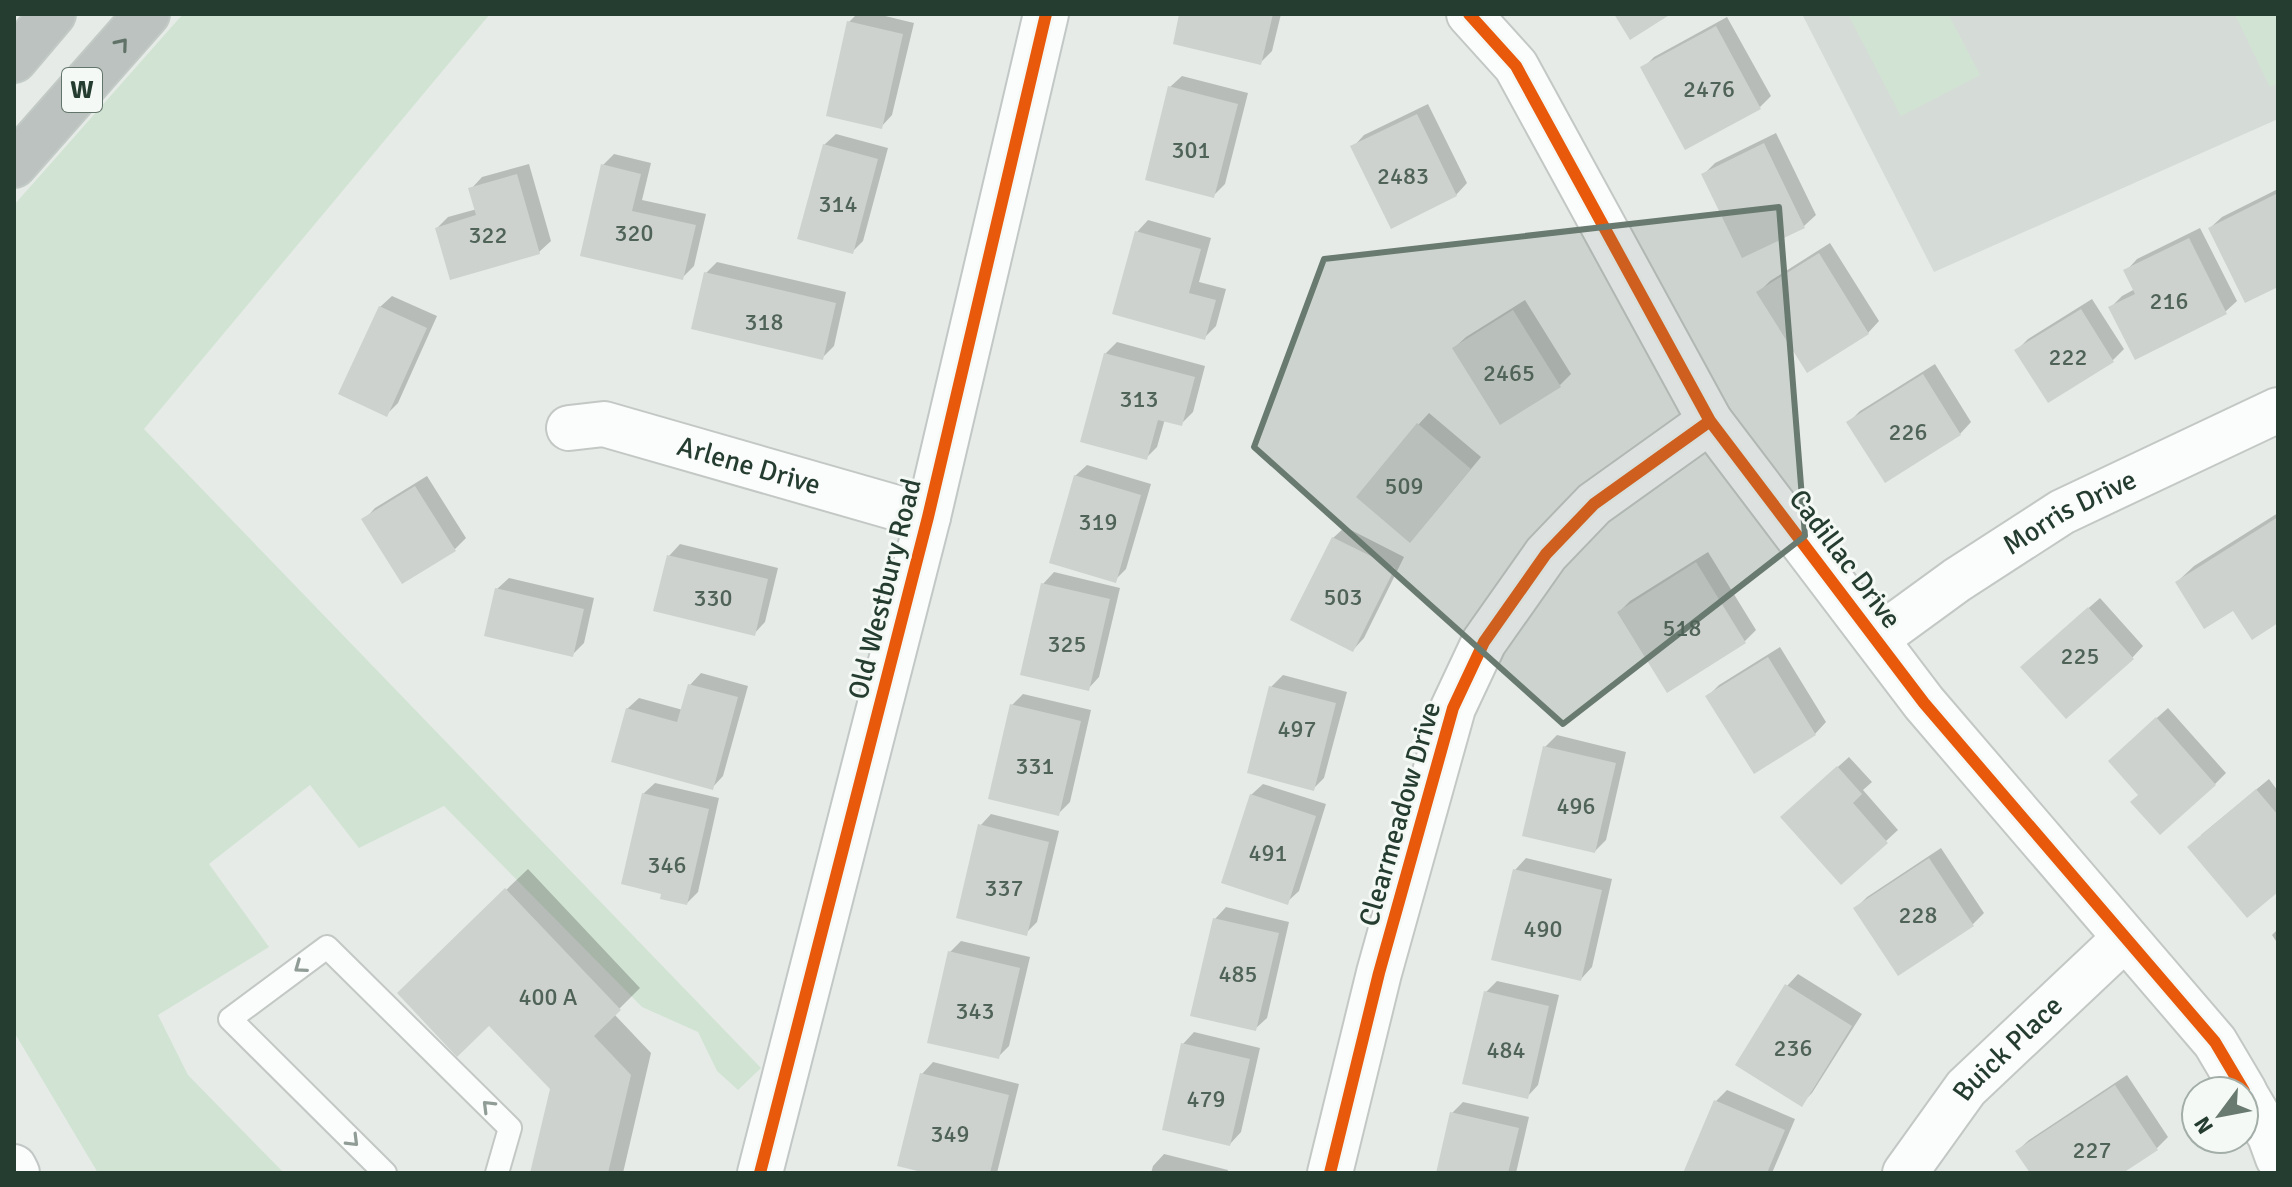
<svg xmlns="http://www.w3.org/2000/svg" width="2292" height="1187" font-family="Signika,sans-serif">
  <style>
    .built { fill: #d5dcd7 }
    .green { fill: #d1e3d2 }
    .shadow { fill: #0003 }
    .building { fill: #cdd2cf }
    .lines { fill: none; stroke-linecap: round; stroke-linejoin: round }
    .lane-casing { stroke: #c3c8c5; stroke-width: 26 }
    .street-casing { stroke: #c3c8c5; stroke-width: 48 }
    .secondary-casing { stroke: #c2c8c5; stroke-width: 48 }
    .highway-casing { stroke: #c2cac6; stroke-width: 48 }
    .lane { stroke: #fbfcfc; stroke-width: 22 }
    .street { stroke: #fbfcfc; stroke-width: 44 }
    .secondary { stroke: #fbfcfc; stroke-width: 44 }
    .highway { stroke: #bcc2bf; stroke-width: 44 }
    .cycleway-casing { stroke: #f5f9f6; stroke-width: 17 }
    .cycleway { stroke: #e8590c; stroke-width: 12 }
    .oneway { stroke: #617269 }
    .oneway2 { stroke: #909c96 }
    .marked { fill: #697a70; fill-opacity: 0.2; stroke: #697a70; stroke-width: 6; stroke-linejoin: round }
    .labels { text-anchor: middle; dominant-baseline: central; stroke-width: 6; stroke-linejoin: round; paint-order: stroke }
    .number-label { font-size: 24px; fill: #506358 }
    .shield { fill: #f5f9f6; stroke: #63756b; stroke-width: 2 }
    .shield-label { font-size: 26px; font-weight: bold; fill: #253d30 }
    .street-label { font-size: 28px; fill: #253d30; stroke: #f5f9f6 }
  </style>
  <rect width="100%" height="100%" fill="#e6ebe8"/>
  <path class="built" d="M1802,14h476v105l-344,153z"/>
  <path class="green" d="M183,14h307l-346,415 617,639 -23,22 -21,-19 -19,-39 -56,-25 -198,-201 -85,42 -49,-63 -101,79 60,83 -111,68 30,60 96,98h-186l-84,-141v-827z
    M1848,14h100l32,61 -79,41z
    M2235,14h43v69l-8,4z"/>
  <path class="shadow" d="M857,14h20l37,9 -22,92 -11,12 -53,-13 21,-92z
    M1182,14h99l-9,37 -11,11z
    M1727,17l44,79 -11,11 -117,-39 11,-11z
    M1182,76l66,17 -23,91 -11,11 -44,-108z
    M1428,104l39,79 -11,12 -103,-48 11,-12z
    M1776,133l40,82 -12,11 -61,30 -39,-82 11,-11z
    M836,134l52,14 -25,93 -11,11 -28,-107z
    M614,154l37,9 -9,37 64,14 -12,52 -12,12 -100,-24 21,-89z
    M529,164l22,77 -12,11 -102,-24 11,-11 29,-8 -6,-20 11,-12z
    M2278,189v96l-68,-57 12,-11z
    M1148,220l63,18 -12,44 27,7 -10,37 -12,12 -67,-106z
    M2200,228l37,73 -12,11 -114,-5 11,-11 13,-7 -9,-18 11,-12z
    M1830,243l49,78 -11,12 -109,-41 11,-11z
    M717,262l129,30 -12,54 -12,12 -116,-85z
    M392,296l45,20 -39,87 -12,12 -6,-108z
    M2092,299l32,50 -11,11 -96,-10 11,-11z
    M1525,300l46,74 -11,11 -106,-37 12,-11z
    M1117,342l88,24 -12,46 -12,12 -16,-5 -8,28 -11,11 -41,-104z
    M1935,364l36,58 -11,12 -111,-12 11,-11z
    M1429,413l52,44 -60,72 -3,-104z
    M1087,465l64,19 -25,85 -11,11 -40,-104z
    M427,476l39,62 -11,11 -91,-29 11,-12z
    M2278,513v108l-44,-13 -57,-26 17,-16z
    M1345,527l59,30 -40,81 -11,12 -20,-112z
    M680,544l98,24 -13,54 -11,12 -85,-78z
    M1708,552l48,78 -11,11 -77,49 -49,-78 11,-11z
    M1054,572l66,16 -21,89 -11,12 -45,-105z
    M509,578l85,20 -10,45 -12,12 -75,-66z
    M2100,598l43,48 -11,12 -98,-2z
    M1780,647l46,75 -11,12 -61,38 -47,-75 12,-12z
    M701,673l47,13 -25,90 -11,12 -85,-79 12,-11 44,12 7,-25z
    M1283,675l64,17 -23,86 -11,11 -42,-102z
    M1023,694l68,16 -21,92 -11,11 -47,-108z
    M2168,708l58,65 -11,11 -75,11 -18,-46z
    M1557,735l69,17 -20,88 -11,11 -50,-104z
    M1849,757l23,25 -9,8 35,40 -57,52 -47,-76z
    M2269,779l9,12v98l-77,-54z
    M655,783l64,15 -21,94 -11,11 -23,-10 -21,-99z
    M1263,784l63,20 -27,87 -12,11 -36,-107z
    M991,814l68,17 -22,91 -11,11 -46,-107z
    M1941,848l43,65 -11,11 -75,49 -42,-65 11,-11z
    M1526,858l86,21 -20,88 -11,12 -66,-109z
    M528,869l112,119 -26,26 37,39 -28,120h-91l20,-84 -62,-66 -70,-51z
    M1226,907l63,15 -22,96 -12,11 -40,-110z
    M2278,929v15l-6,-9z
    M961,941l69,16 -21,89 -11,11 -48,-105z
    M1798,974l64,40 -50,79 -11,11 -14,-118z
    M1497,981l62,14 -21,90 -11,12 -41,-105z
    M1194,1032l66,16 -19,84 -11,12 -47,-100z
    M933,1062l86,22 -22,89h-63l-12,-99z
    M2127,1075l41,62 -11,11 -38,25h-87l-15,-22 12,-11z
    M1727,1090l68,29 -23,54h-87l31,-72z
    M1463,1102l66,15 -13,56h-78l14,-60z
    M1164,1154l64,16 -1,3h-76l2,-7z"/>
  <path class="building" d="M1179,14h94l-12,51 -88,-21z
    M1614,14h57l-41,26z
    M847,21l56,13 -21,95 -56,-13z
    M1716,26l45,83 -76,41 -45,-83z
    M1168,86l70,18 -24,94 -69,-18z
    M1417,114l40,82 -66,33 -41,-83z
    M1764,143l41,85 -63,30 -41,-84z
    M823,144l55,15 -25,95 -56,-15z
    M601,164l40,10 -9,37 64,14 -13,55 -103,-24z
    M517,174l23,80 -90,26 -15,-52 41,-13 -8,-27z
    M2278,193v94l-33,16 -37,-75z
    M1135,231l66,18 -12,44 27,7 -11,40 -93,-26z
    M2189,238l38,76 -92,46 -27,-53 27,-13 -12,-24z
    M1819,253l50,81 -62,39 -51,-81z
    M704,272l132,31 -13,57 -132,-31z
    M379,306l48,22 -40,89 -49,-23z
    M2081,309l33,53 -66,41 -34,-53z
    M1513,310l48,77 -61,38 -48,-77z
    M1104,353l91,24 -13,49 -24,-6 -11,40 -67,-18z
    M1923,374l38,61 -76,48 -39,-61z
    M1417,423l54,46 -61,74 -54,-46z
    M1074,475l67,20 -25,88 -67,-20z
    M415,486l41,65 -54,33 -41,-65z
    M2278,517v106l-26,17 -19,-29 -29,18 -29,-47z
    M1332,537l63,31 -42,84 -63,-32z
    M667,555l101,24 -13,57 -102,-25z
    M1696,562l50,81 -79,50 -50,-81z
    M1041,583l69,16 -21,92 -69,-16z
    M495,588l89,21 -11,48 -89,-21z
    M2088,607l46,52 -68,60 -46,-52z
    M1768,657l48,78 -62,39 -49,-78z
    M688,684l50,13 -25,93 -102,-28 15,-54 51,14z
    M1269,686l67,17 -22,88 -67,-18z
    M1010,704l71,17 -22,95 -71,-17z
    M2156,717l60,68 -56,50 -30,-33 8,-7 -30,-34z
    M1543,746l73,17 -21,90 -73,-17z
    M1837,766l25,28 -9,9 35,40 -47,42 -61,-68z
    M2256,789l22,26v77l-31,26 -60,-71z
    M642,793l67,16 -22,96 -27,-6 1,-5 -40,-10z
    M1250,794l66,22 -28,89 -67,-22z
    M978,824l71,18 -22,94 -71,-18z
    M1929,858l45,68 -76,50 -45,-68z
    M1513,869l89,21 -21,91 -90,-21z
    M505,888l116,122 -27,26 37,39 -23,98h-78l20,-84 -61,-63 -32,31 -60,-64z
    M1213,918l66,15 -23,98 -66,-15z
    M948,951l72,17 -21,91 -72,-16z
    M1785,984l67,42 -50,81 -67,-42z
    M1484,991l65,15 -21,93 -66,-15z
    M1181,1043l69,16 -20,87 -68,-16z
    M920,1073l89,22 -19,78h-64l-29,-7z
    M2115,1085l43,65 -35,23h-93l-15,-22z
    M1714,1100l71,30 -18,43h-84z
    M1450,1112l69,16 -11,45h-72z"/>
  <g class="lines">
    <g class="lane-casing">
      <path id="lane" d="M385,1173l-155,-154 97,-72 183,181 -13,45"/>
    </g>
    <g class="street-casing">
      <g id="street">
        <path d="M1469,14l47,52 194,355 214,282 291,339 29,49"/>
        <path id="s1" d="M569,428l35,-4 324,93"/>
        <path id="s2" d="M1876,639l81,-59 105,-68 216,-102"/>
        <path d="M2244,1092l26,44 8,22"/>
        <path d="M1330,1173l49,-200 74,-265 31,-66 62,-88 48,-50 116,-83"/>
        <path id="s3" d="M1905,1173l61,-85 159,-150"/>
      </g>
    </g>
    <g class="secondary-casing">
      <path id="secondary" d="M14,1167l3,6
        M760,1173l168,-656 118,-503"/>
    </g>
    <g class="highway-casing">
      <path id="highway" d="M14,60l39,-46
        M14,165l133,-151"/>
    </g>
    <use href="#lane" class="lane"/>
    <use href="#street" class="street"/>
    <use href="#secondary" class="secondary"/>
    <use href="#highway" class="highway"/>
    <g class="cycleway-casing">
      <path id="cycleway" d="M1469,14l47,52 194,355 214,282 291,339 29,49
        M760,1173l168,-656 118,-503
        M1330,1173l49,-200 74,-265 31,-66 62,-88 48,-50 116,-83"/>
    </g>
    <use href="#cycleway" class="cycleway"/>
  </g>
  <defs><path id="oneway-chevron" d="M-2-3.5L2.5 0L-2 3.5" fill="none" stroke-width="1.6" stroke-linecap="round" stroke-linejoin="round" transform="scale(2)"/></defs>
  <use class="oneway" href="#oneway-chevron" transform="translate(122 44) rotate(-50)"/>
  <g class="oneway2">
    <use href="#oneway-chevron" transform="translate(300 967) rotate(144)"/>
    <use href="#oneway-chevron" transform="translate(488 1106) rotate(-135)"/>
    <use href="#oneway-chevron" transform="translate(353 1141) rotate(45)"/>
  </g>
  <path class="marked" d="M1779,207l26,329 -242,188 -309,-277 70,-188z"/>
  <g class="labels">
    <g class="number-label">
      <text x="1709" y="89">2476</text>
      <text x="1191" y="150">301</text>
      <text x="1403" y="176">2483</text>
      <text x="838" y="204">314</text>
      <text x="634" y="233">320</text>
      <text x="488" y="235">322</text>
      <text x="2169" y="301">216</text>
      <text x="764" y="322">318</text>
      <text x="2068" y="357">222</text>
      <text x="1509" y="373">2465</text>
      <text x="1139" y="399">313</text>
      <text x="1908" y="432">226</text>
      <text x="1404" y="486">509</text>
      <text x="1098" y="522">319</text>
      <text x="1343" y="597">503</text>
      <text x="713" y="598">330</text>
      <text x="1682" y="628">518</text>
      <text x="1067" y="644">325</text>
      <text x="2080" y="656">225</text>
      <text x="1297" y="729">497</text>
      <text x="1035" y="766">331</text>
      <text x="1576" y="806">496</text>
      <text x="1268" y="853">491</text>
      <text x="667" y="865">346</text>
      <text x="1004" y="888">337</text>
      <text x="1918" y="915">228</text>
      <text x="1543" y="929">490</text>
      <text x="1238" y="974">485</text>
      <text x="548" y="997">400 A</text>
      <text x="975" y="1011">343</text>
      <text x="1793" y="1048">236</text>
      <text x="1506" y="1050">484</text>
      <text x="1206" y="1099">479</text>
      <text x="950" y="1134">349</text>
      <text x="2092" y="1150">227</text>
    </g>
    <rect class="shield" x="62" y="68" width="40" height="44" rx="6"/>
    <g class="shield-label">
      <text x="82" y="90">W</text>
    </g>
    <g class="street-label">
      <text stroke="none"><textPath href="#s1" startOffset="186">Arlene Drive</textPath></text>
      <text stroke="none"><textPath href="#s2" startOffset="232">Morris Drive</textPath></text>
      <text transform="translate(1845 559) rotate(53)">Cadillac Drive</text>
      <text transform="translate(885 589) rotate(-76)">Old Westbury Road</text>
      <text transform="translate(1400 814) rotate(-74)">Clearmeadow Drive</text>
      <text stroke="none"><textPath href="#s3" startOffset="162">Buick Place</textPath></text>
    </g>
  </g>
  <rect width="2292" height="1187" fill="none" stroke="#253d30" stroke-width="32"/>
  <g transform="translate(2220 1115) rotate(238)"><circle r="38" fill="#f5f9f6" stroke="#a2aea7" stroke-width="2"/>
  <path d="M0-6L14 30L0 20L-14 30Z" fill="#697a70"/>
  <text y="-12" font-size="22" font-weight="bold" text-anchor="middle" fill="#253d30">N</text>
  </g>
</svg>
